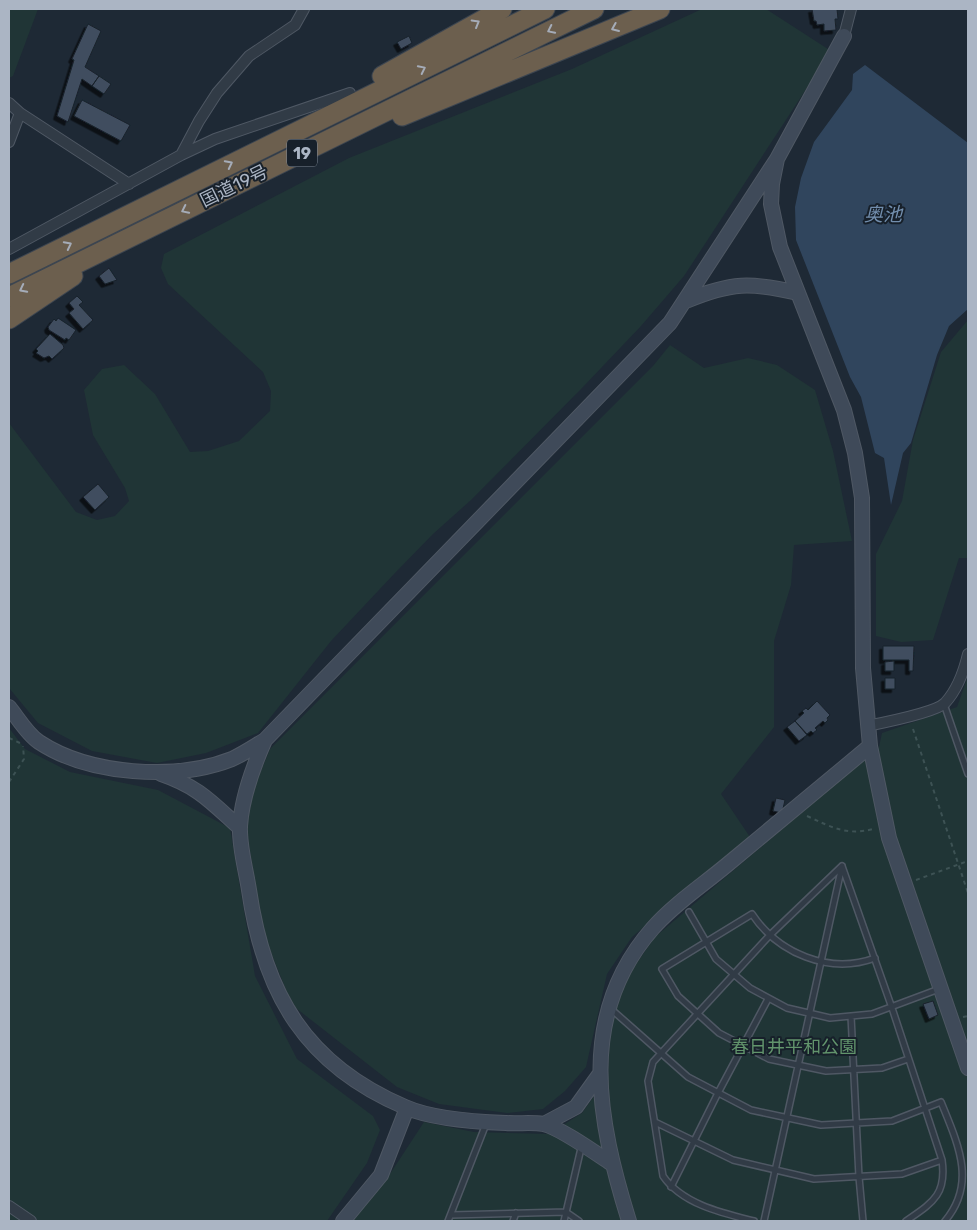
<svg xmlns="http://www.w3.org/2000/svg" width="977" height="1230" font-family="Rubik,'Noto Sans JP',sans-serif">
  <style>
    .green { fill: #203536 }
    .water { fill: #30455d }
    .building { fill: #414e5e; stroke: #19222c; filter: url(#shadow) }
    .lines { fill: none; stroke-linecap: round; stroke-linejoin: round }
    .lane-casing { stroke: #4f5864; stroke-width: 8 }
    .street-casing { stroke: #4f5864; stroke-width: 12 }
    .secondary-casing { stroke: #4f5864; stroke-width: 16 }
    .highway-casing { stroke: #3c4550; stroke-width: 21 }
    .path { stroke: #3d5254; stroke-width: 2; stroke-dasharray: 4 4; stroke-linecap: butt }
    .lane { stroke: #313b46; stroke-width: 5 }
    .street { stroke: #313b46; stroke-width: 10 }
    .secondary { stroke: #3f4a59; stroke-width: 14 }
    .highway { stroke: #6c5f4e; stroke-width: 19 }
    .oneway { stroke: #a5acb8 }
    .labels { text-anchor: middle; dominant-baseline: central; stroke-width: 4; stroke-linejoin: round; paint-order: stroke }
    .shield { fill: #17202a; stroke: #7f8896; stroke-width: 1 }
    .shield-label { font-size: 16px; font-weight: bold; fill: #abb5c4 }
    .street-label { font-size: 18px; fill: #abb5c4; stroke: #17202a }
    .park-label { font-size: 18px; fill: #62946c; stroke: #17202a }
    .water-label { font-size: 19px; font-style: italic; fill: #728ead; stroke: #17202a }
  </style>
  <defs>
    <filter id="shadow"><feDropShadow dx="-3.5" dy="3.5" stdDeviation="0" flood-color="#0009"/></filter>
  </defs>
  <rect width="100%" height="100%" fill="#1e2935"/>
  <path class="green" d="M9,9h29l-25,67 -4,2z
    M702,9h64l65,42 -147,225 -43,50 -59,62 -111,112 -38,34 -39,40 -63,67 -73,92 -52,20 -49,10 -65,-12 -54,-28 -29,-35v-265l67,89 21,8 18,-4 14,-15 -4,-13 -32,-53 -9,-45 18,-21 22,-4 31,29 35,58 18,-1 31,-10 31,-30 1,-20 -8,-19 -95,-88 -7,-16 3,-14 185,-96 223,-89z
    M968,320v238h-9l-26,82 -32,2 -25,-6v-82l26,-53 11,-61 28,-88z
    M670,345l34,23 44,-10 29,7 38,25 18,61 19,90 -58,4 -3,40 -17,56v86l-53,67 29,43 -118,100 -25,37 -21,93 -21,24 -22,18 -36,4 -68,-9 -42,-17 -105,-82 -30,-75 -16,-106 10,-41 14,-34 383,-383z
    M968,676v545h-616l36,-44 36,-55 50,10 75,2 33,-21 26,-36 1,-35 7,-39 13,-29 26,-37 224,-190 3,-14 75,-26z
    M9,728l16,21 45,23 88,18 72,38 25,148 42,83 76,57 7,14 -13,33 -40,58h-318z"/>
  <path class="water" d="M865,65l103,78v166l-19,17 -12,29 -26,88 -8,10 -12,52 -7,-47 -9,-5 -14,-56 -11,-20 -54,-137 -1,-33 6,-29 13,-36 38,-52 1,-16z"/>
  <path class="building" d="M812,9h25l1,10h-3l1,11 -12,1v-7l-7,1 -1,-4h-2z
    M88,24l13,7 -16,36 14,9 -7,10 -10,-7 -14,43 -11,-6 17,-56 -2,-1z
    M409,36l3,7 -11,6 -4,-7z
    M99,76l12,8 -7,10 -12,-8z
    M82,100l48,25 -9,16 -47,-25z
    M109,268l8,12 -12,4 -6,-8z
    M77,296l6,6 -4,3 14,15 -10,9 -14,-16 5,-4 -5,-6z
    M58,318l18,12 -7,10 -3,-2 -1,2 -16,-10 -1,-3 6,-8 2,2z
    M50,334l13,11 1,3 -12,11 -3,-3 -5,2 -8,-5 2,-2 -2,-2z
    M98,484l11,13 -14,13 -12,-13z
    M883,646h31l-1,25h-4v-11h-26z
    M894,661v10h-9v-9z
    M885,678h10v11h-10z
    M817,701l13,14 -3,3 1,2 -3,3 -2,-2 -8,7 2,2 -4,3 -2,-2 -4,3 -12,-13 9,-8 -2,-2 4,-3 2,2z
    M795,721l12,14 -8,6 -12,-14z
    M776,798l9,2 -3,13 -9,-2z
    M933,1001l5,14 -9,4 -6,-15z"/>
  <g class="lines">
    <g class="lane-casing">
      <path id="lane" d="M944,704l24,70
        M842,866l50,142 50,152c5,35 -10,43 -36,61
        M689,912l27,47 34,29 37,20 43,10 42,-4 67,-25
        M875,958c-46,17 -97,-5 -123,-44l-90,55 16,27 41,37 50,26 57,12 56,-3 26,-9
        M611,1009l77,68 63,33 70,15 71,-4 49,-19c17,42 36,81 4,119
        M851,1016l8,161 4,44
        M655,1122l78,38 81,19 88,-5 40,-14
        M671,1187l47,-94 50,-94
        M451,1215l115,-3 13,9
        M448,1221l38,-97
        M513,1221l3,-8
        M564,1221l18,-77
        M754,1221c-32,-8 -72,-17 -91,-45l-15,-95 5,-19 117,-127 72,-69
        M764,1221l78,-355"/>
    </g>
    <g class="street-casing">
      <path id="street" d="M844,36l7,-27
        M9,103l11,10 109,71
        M9,142l11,-29
        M181,155l34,-16 135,-46
        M9,249l172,-94 18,-34 18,-28 32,-37 46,-31 9,-16
        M867,726c15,-3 69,-14 78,-23 12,-13 19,-32 23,-49
        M9,1206l22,15"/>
    </g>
    <g class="secondary-casing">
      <path id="secondary" d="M844,36l-67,123 -5,25 -1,20 9,43 64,163 11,43 7,45 1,170 7,78 19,92 79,230
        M686,301c45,-19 65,-19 112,-8
        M9,707c9,11 18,27 30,35 50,33 137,39 193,17 11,-5 23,-13 33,-19
        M161,774c38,13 50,28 79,54
        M544,1124l32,-17 23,-32
        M612,1164c-15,-10 -53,-37 -69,-40 -11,-2 -25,0 -37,-1 -29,-1 -74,-4 -101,-16 -99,-42 -141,-113 -156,-217 -3,-20 -10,-44 -9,-64 2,-30 13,-59 25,-86l405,-417 107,-164
        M343,1221l38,-46 26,-67
        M629,1221c-31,-100 -53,-206 24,-293 21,-24 50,-43 75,-64 47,-39 95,-79 142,-118"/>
    </g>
    <g class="highway-casing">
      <path id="highway" d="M382,76l120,-67
        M402,116l258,-107
        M9,274l536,-265
        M9,297l585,-288
        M9,319l64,-43"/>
    </g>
    <path class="path" d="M913,729l55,164
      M9,738l11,5
      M9,782l15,-23 -1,-13
      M807,816c24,11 40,20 66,13
      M916,880l52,-19
      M963,1017l5,-1"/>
    <use href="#lane" class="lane"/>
    <use href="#street" class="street"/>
    <use href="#secondary" class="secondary"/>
    <use href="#highway" class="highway"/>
  </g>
  <defs><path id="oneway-chevron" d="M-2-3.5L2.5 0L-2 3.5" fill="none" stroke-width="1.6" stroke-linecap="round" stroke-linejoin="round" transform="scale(1.25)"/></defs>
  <g class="oneway">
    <use href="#oneway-chevron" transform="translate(476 23) rotate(-30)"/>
    <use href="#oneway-chevron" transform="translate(615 28) rotate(157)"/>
    <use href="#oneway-chevron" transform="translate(551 30) rotate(154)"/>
    <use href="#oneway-chevron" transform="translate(422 69) rotate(-26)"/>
    <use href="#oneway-chevron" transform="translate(229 164) rotate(-27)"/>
    <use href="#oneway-chevron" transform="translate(185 210) rotate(154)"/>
    <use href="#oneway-chevron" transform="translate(68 245) rotate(-27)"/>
    <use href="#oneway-chevron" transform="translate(23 289) rotate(153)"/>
  </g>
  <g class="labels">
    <rect class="shield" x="287" y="139.5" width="30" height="27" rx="4"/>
    <g class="shield-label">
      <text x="302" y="153">19</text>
    </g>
    <g class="street-label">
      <text transform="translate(234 186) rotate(-26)">国道19号</text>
    </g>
    <g class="park-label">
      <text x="794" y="1047">春日井平和公園</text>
    </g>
    <g class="water-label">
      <text x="883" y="214">奥池</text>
    </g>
  </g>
  <rect width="977" height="1230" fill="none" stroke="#abb5c4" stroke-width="20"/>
</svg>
